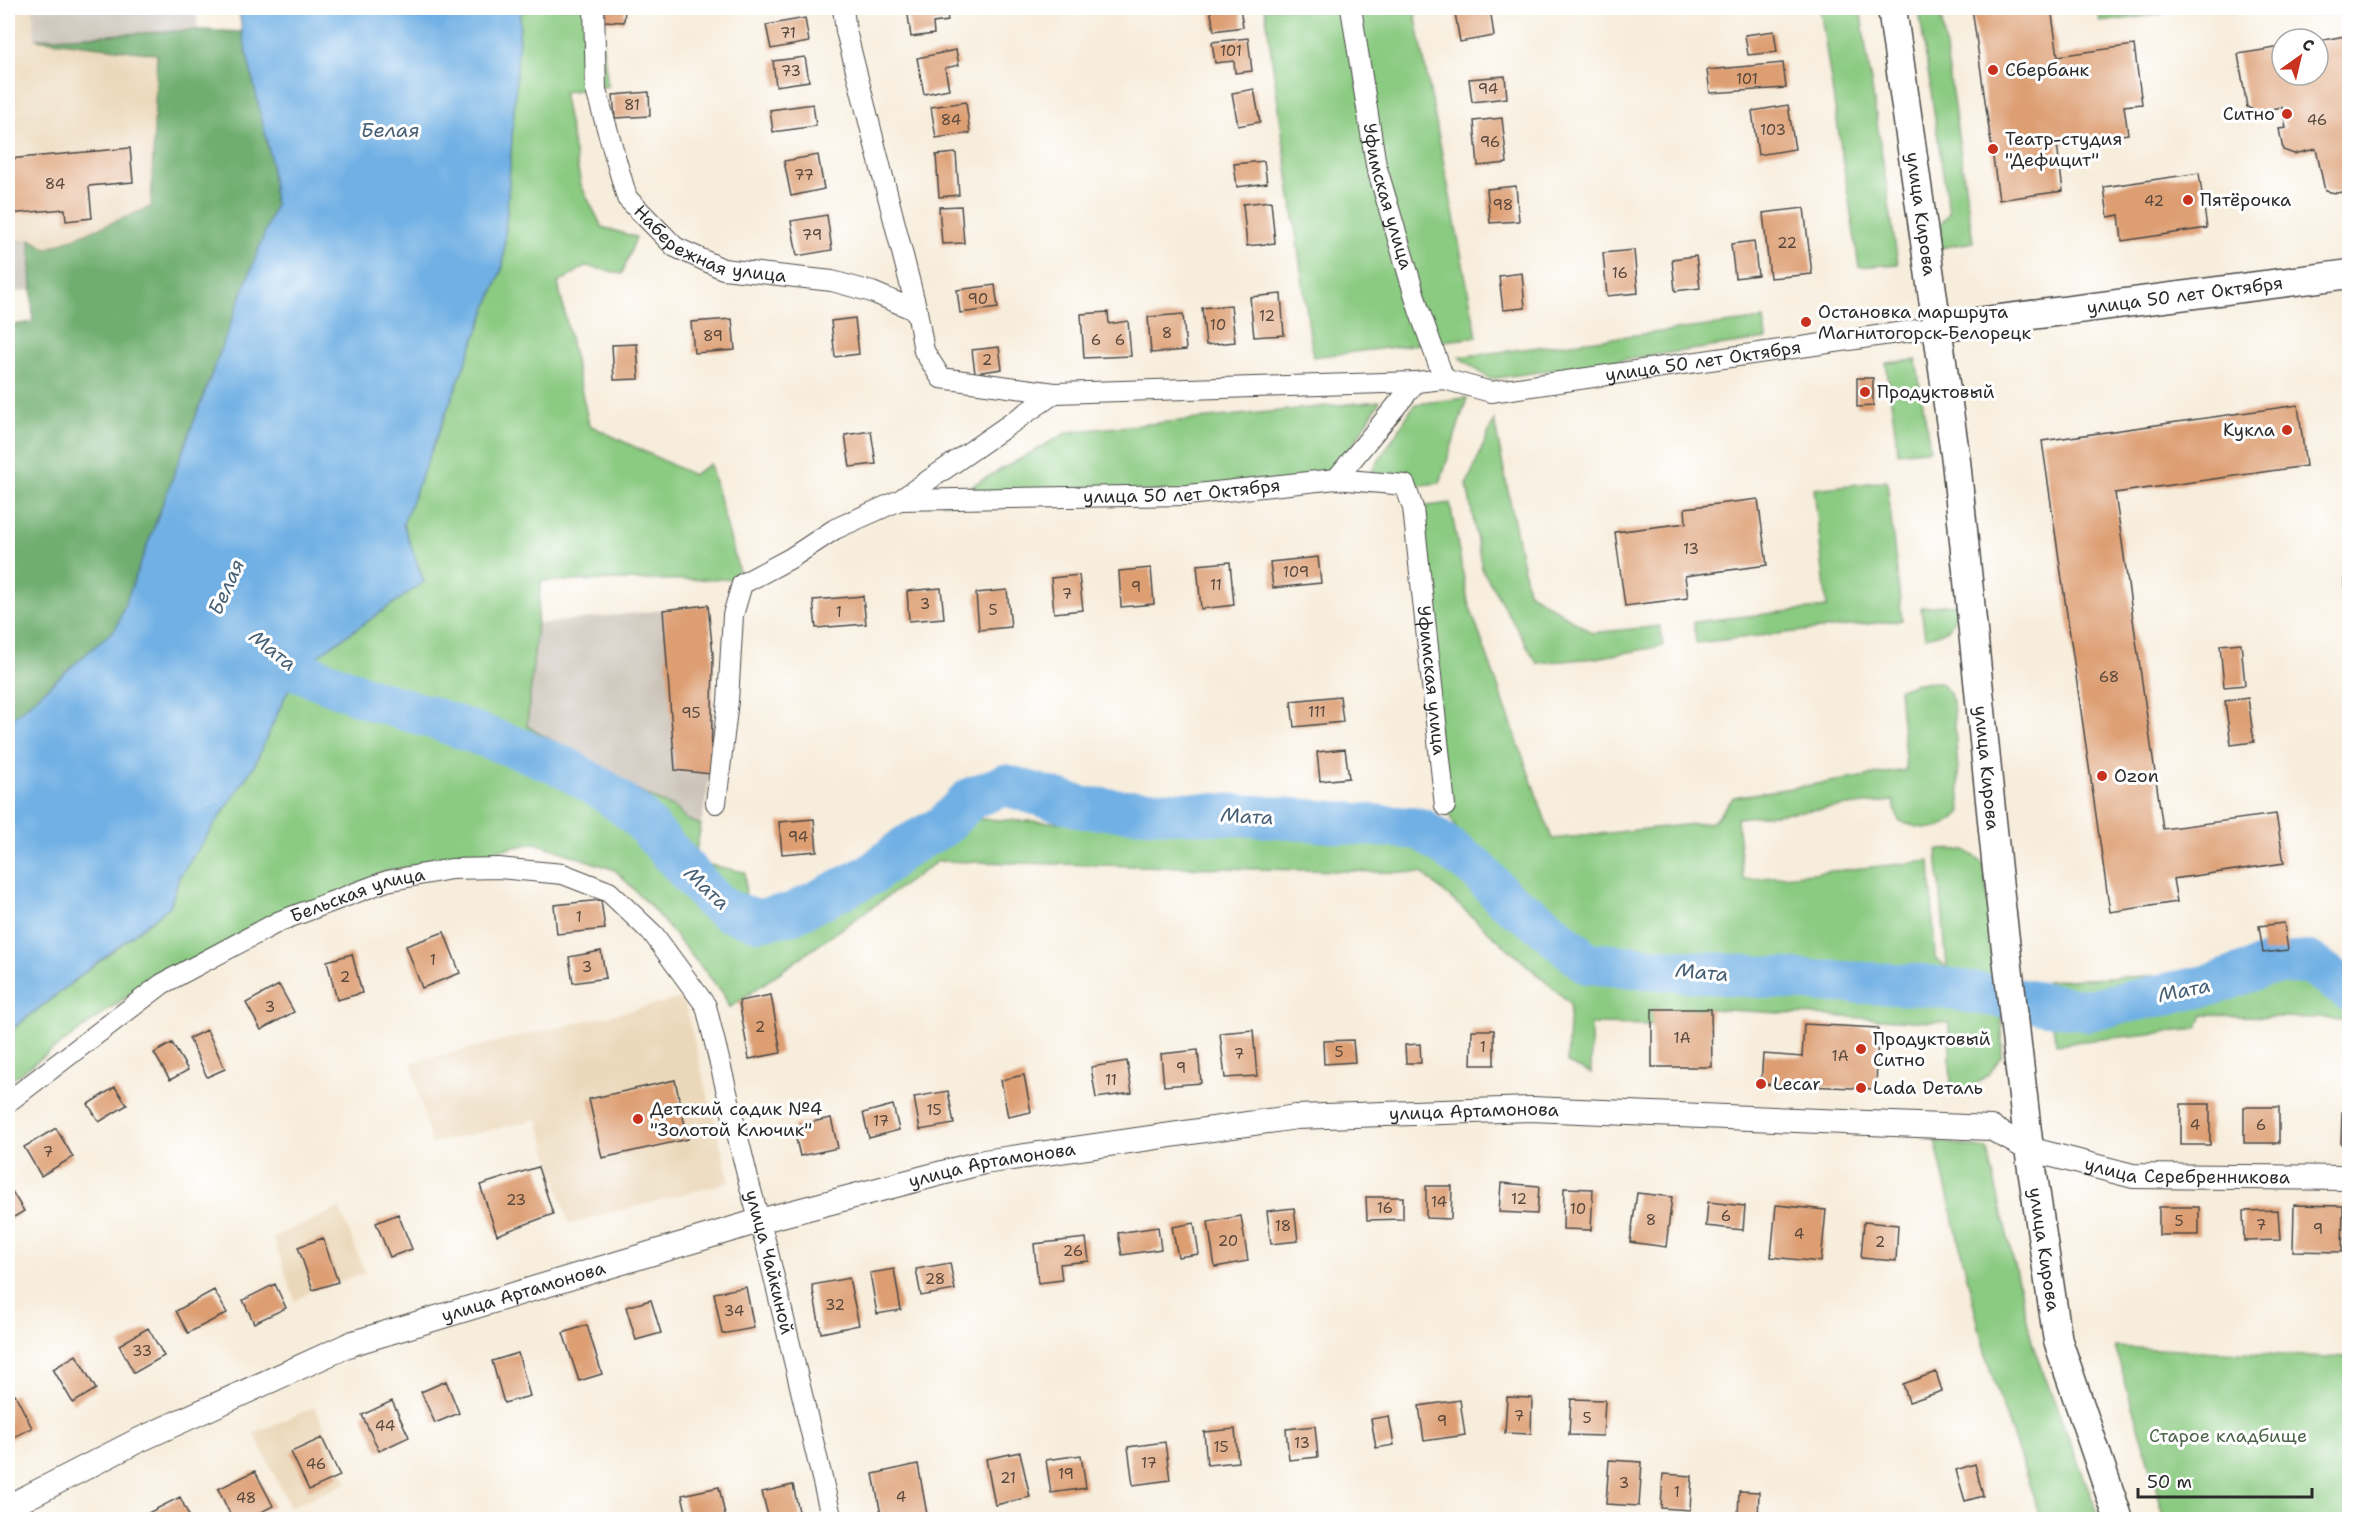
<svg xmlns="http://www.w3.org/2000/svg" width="2357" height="1527" font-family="'Shantell Sans',sans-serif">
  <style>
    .built { fill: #ebd8ba }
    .industrial { fill: #cbc3b8 }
    .green { fill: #8aca81; stroke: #5a7a56; stroke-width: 1.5 }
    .forest { fill: #6fae6f; stroke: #4d6c4d; stroke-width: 1.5 }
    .water { fill: #71b0e4; stroke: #4e6e88; stroke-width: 1.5 }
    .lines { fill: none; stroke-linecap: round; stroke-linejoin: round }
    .river { stroke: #71b0e4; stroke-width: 42 }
    .building { fill: #dd9e72 }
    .minor-casing { stroke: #4a4846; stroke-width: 22 }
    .tertiary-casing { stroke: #4a4846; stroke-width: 26 }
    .secondary-casing { stroke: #4a4846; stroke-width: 31 }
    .minor { stroke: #fff; stroke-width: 20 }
    .tertiary { stroke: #fff; stroke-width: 24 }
    .secondary { stroke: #fff; stroke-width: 28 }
    .poi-dot { fill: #c8321e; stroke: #fff; stroke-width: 2 }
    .labels { text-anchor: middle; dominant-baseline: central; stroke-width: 6; stroke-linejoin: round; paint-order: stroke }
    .number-label { font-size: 15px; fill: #58483d }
    .poi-label { font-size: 18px; fill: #2b2b2b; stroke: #fff; text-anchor: start }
    .street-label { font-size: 18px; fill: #2b2b2b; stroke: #fff }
    .park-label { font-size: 18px; fill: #4c6349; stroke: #fff }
    .water-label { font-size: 20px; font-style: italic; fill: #476075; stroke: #fff }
  </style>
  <rect width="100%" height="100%" fill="#fff"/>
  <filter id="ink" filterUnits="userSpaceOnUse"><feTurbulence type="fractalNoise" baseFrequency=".0167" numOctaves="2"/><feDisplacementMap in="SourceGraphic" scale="12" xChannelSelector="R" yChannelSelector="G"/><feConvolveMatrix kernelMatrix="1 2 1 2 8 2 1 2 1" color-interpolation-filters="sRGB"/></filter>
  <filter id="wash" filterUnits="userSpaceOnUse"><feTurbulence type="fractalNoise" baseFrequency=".008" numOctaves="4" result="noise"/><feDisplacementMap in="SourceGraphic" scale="24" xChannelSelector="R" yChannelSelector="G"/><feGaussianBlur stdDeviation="1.35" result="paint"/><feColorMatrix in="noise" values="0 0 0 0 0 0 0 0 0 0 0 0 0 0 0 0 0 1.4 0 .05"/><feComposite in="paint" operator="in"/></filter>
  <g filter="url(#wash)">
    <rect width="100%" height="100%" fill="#f7eddc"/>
    <path class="built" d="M8,8h25l2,31 122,15 -6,154 -104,41 -17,-10 -22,1z
      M683,998l47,184 -161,42 -31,-105 -107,25 -20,-82z
      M340,1208l25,65 -52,17 -18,11 -22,-64z
      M315,1407l33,75 -58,25 -36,-74z"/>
    <path class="industrial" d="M33,8h163l2,22 -163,9z
      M30,239l1,51 -23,3v-53z
      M708,605l5,50 -1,112 -11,58 -14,-5 -12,-12 -25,-11 -123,-71 10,-102z"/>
    <path class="green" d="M521,8h81l-1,25 7,53 -45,6 18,93 21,42 34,10 -14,37 -36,-8 -28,17 31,142 104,50 17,-11 31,115 -200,2 -14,145 123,71 25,11 12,12 14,5 -7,37 51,10 1,38h37l156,-93 476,22 45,-2 -15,-31 -32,-298 37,-5 18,99 84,237 161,-17 21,-25 172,-27 -7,-81 18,-6 22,-1 10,10 4,10 8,110c-20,21 -37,19 -62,9l-6,-20 -156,17 6,62 187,-19 5,97 12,10 -10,-118c22,-1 30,-3 47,15l18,162v28l-13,19 -21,16h-17l-2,-67 -238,-14h-59l1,16 -62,-1v49l-24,-10 3,-60 -148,-130 -484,-12 -209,147 -6,-15 -73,-87 -35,-36 -79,-27 -149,28 -247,116 -132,95v-49l162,-127 9,-29 75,-111 43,-96 127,-88 -21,-58 100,-258z
      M1265,8h149l63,329 -164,20z
      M1820,8h40l38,256 -39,3z
      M1924,8h16l33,234 -33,6 -3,-19 12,-16 -30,-203z
      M2098,8h68l-3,6 -63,8z
      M1764,319l2,20 -276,40 -31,-22z
      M1916,360l14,89 -32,4 -12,-90z
      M1467,398l-27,85 -81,8 56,-87z
      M1380,401l-55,89 -384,13 127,-71z
      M1494,420l34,172 64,41 68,-7 3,20 -67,12 -59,5 -55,-94 -15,-85z
      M1887,481l15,139 -206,23 -2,-21 133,-15 -13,-118z
      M1957,604c-2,24 -9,29 -32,33l-4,-30z
      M2326,967l23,6v46l-146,-4 -6,14 -141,15 -10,-63z
      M1935,1141l52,8 46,197 67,173h-59l-54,-158z
      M2115,1347l234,11v161h-184z"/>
    <path class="forest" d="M198,30l44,2 28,123 5,51 -159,422 -108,94v-396l25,-4 -3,-83 17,10 104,-42 6,-153 -122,-15z"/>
    <path class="water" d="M239,8h282l-18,258 -100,258 21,58 -127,88 -43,96 -75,111 -9,29 -162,126v-310l108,-94 159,-422 -5,-51 -28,-123z"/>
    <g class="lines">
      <path class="river" d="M253,634l44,36 76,30 54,16 96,34 43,18 42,25 30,23 76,85 14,10 30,9 33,-6 81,-40 33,-27 38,-21 28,-28 34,-13 79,23 172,8 165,13 55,39 29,31 37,25 45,39 224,18 112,4 165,25 127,-26 52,-19 42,-3 41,29"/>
    </g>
    <g id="blocks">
      <path class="building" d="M603,8h22l-1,14 -21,-1z
        M907,8h39l2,13 -15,2 1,11 -23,3z
        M1210,8h30l3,19 -29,4z
        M1490,8l4,28 -34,6 -5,-29z
        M1972,8h54l1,4 24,-4 7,48 76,-11 8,59 -18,2 4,28 -71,10 6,47 -64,9z
        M2231,8h15v1l-14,2z
        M805,18l4,24 -38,7 -5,-24z
        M1774,31l3,21 -29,3 -3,-20z
        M2350,35v156l-14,2 -11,-2 -9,-42 -22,5 -11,-4 -4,-21 7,-1 -4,-21 -25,5 -10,-5 -9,-53 44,-7v28h36v-34z
        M1248,38l4,33 -17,2 -1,-12 -19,2 -3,-21z
        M956,50l3,15 -14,3 4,21 -25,5 -7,-36z
        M805,57l4,24 -33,5 -3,-25z
        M1783,63l3,25 -76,5 -3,-23z
        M1505,76l2,22 -35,4 -3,-23z
        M1254,89l6,33 -22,4 -6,-33z
        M649,92l1,24 -35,2 -2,-23z
        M966,102l4,31 -34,5 -5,-31z
        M813,104l3,22 -43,6 -3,-22z
        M1788,105l7,44 -37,6 -6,-44z
        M1502,118l5,45 -29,3 -4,-45z
        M130,148l3,34 -44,4 3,32 -26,3 -1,-12 -57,5v-55z
        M956,153l3,42 -20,2 -3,-42z
        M818,155l6,34 -33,7 -7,-35z
        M1264,161l3,22 -30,4 -3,-23z
        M2199,173l8,55 -85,13 -3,-26 -11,2 -4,-30z
        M1516,186l3,35 -29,2 -3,-34z
        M1271,201l4,42 -28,3 -4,-42z
        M961,206l3,37 -22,1 -3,-37z
        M1804,208l8,66 -42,4 -7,-65z
        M827,215l5,35 -35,6 -6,-35z
        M1754,241l4,34 -23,3 -4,-34z
        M1634,250l4,43 -31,3 -4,-43z
        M1696,256l4,32 -25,3 -3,-32z
        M1522,273l3,35 -22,2 -4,-34z
        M995,285l3,23 -38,5 -3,-23z
        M1281,294l3,41 -30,2 -4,-40z
        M1231,305l4,37 -29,3 -4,-37z
        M1108,312l1,12 19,-3 3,35 -47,2 -3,-44z
        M1183,314l3,36 -35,3 -3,-36z
        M855,318l4,36 -24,3 -4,-36z
        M732,319l3,31 -41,3 -3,-31z
        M637,344l2,35 -25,1 -2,-35z
        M999,347l3,22 -27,4 -3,-23z
        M1857,378h16v28l-16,1z
        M2298,405l8,61 -191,27 48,336 113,-15 8,49 -111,16 4,23 -67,10 -68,-471z
        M871,431l5,33 -26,3 -5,-32z
        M1758,499l9,66 -82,11 3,22 -63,8 -10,-74 71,-9 -1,-15z
        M1318,557l3,26 -48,5 -3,-26z
        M1230,562l4,43 -33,4 -4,-44z
        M1151,568l3,36 -33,3 -2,-36z
        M1079,575l4,35 -29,3 -3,-35z
        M2350,578v20h-3l-3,-19z
        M941,588l3,30 -35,3 -2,-30z
        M1007,590l4,37 -32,3 -3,-37z
        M863,596l3,28 -50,4 -3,-28z
        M708,605l5,50 -2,119 -36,-4 -12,-160z
        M2241,643l4,42 -21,2 -4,-42z
        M1340,696l3,26 -49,5 -3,-26z
        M2248,698l6,44 -23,3 -6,-44z
        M1345,749l4,29 -29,3 -3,-29z
        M814,819l3,32 -35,3 -3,-32z
        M601,900l4,29 -48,5 -3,-29z
        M2284,923l4,27 -25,3 -4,-27z
        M444,932l16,41 -38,15 -16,-42z
        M601,951l5,27 -33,5 -4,-26z
        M352,954l10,39 -25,7 -10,-39z
        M279,985l15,27 -33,18 -15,-27z
        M771,995l10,58 -32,6 -10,-58z
        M1652,1009h59l1,58h-60z
        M1804,1024l74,4 -2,61 -115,-5 2,-30 39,3z
        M207,1030l18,39 -18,8 -18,-39z
        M1253,1030l4,46 -32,2 -5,-45z
        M1472,1030h22v35h-23z
        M1353,1040l2,22 -31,2 -1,-23z
        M172,1043l16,27 -18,10 -16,-27z
        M1420,1044l1,19h-15l-1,-18z
        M1198,1050l3,33 -37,3 -3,-32z
        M1127,1061l5,32 -36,5 -5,-31z
        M1024,1075l7,37 -23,5 -7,-37z
        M675,1080l13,59 -86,19 -13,-59z
        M115,1087l12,18 -28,17 -11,-18z
        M948,1091l6,33 -34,6 -6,-33z
        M2181,1104h29v41h-29z
        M893,1105l6,25 -30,8 -6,-25z
        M2244,1107h35v36h-35z
        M2342,1112l8,1v31h-9z
        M831,1118l7,30 -38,8 -7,-30z
        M56,1128l17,29 -32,19 -17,-29z
        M538,1167l15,47 -56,21 -17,-50z
        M1501,1183l38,3 -2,28 -38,-2z
        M8,1185l16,26 -16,10z
        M1426,1186h26l-1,33 -25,-1z
        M1564,1188l29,1 -2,41 -28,-1z
        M1637,1193l35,4 -6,50 -36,-5z
        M1366,1197h37v22l-36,1z
        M1708,1202l37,4 -2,24 -37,-4z
        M1776,1205l50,5 -5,52 -50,-5z
        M2294,1205l49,1 -1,46 -49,-1z
        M2159,1207h40v28h-40z
        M1294,1208l4,33 -27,3 -4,-33z
        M2278,1210l2,30 -36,1 -1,-30z
        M398,1214l14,35 -22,8 -14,-34z
        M1241,1216l7,45 -33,6 -7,-45z
        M1864,1222l34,3 -2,36 -35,-3z
        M1194,1223l5,31 -21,3 -6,-30z
        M1158,1227l3,22 -39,6 -4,-22z
        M323,1238l15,44 -25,8 -15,-43z
        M1086,1238l3,23 -29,3 2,16 -24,3 -4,-39z
        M950,1263l5,27 -34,6 -5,-27z
        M894,1269l7,41 -24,4 -7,-41z
        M849,1278l10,47 -38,8 -9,-48z
        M275,1284l11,24 -32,15 -11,-23z
        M746,1287l8,41 -32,6 -8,-41z
        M214,1290l13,23 -39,20 -12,-22z
        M651,1300l10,33 -25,7 -10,-33z
        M587,1325l15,49 -23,7 -16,-48z
        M148,1328l16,28 -30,17 -15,-28z
        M518,1353l12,43 -26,7 -12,-42z
        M76,1355l20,34 -23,14 -20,-34z
        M1936,1372l6,19 -33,11 -6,-18z
        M446,1381l13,32 -24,10 -14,-31z
        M15,1394l17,34 -24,12v-43z
        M1507,1397l25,1 -1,36 -26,-1z
        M1571,1399l34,1 -2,36 -34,-1z
        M1460,1400l5,35 -41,6 -5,-35z
        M392,1401l17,36 -30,14 -17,-36z
        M1389,1416l5,29 -18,3 -5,-29z
        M1315,1426l3,31 -29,3 -3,-31z
        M1235,1429l3,33 -31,3 -3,-33z
        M322,1438l18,38 -31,14 -18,-38z
        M1165,1442l5,38 -37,5 -5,-38z
        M1020,1452l10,45 -35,8 -9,-46z
        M1081,1455l5,33 -35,5 -5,-33z
        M1609,1460l33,2 -3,44 -33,-2z
        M918,1464l10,56h-46l-9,-46z
        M1975,1464l8,32 -18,5 -9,-31z
        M255,1471l18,35 -27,14h-13l-15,-31z
        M1663,1474l29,2 -2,34 -29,-2z
        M793,1485l8,35h-32l-7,-28z
        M719,1487l7,33h-38l-6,-25z
        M1739,1491l20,1 -1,28 -20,-1z
        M180,1497l9,19 -8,4h-30l-3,-7z"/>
    </g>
  </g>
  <g filter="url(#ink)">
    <use href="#blocks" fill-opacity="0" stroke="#4a4846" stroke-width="1.5"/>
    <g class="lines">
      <g class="minor-casing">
        <g id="minor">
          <path id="s1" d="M594,8l2,82 31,108 48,49 48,22 109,12 40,11 45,19"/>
          <path id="s2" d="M843,8l3,23 71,280 7,40 17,27 114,15 361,-11 28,-3 47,13 447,-65"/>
          <path id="s3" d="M1351,8l25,157 43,145 25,69"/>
          <path id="s4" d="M1336,479l69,6 8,23 32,298"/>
          <path id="s5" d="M900,500l288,-5 148,-16 80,-97"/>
          <path d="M716,803l12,-102 5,-86 9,-31 49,-26 44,-29 65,-29 155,-107"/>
          <path id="s6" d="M8,1102l154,-118 118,-63 107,-40 64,-12 48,-1 64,6 46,18 45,43 52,71 44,181 17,61 65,272"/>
        </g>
      </g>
      <g class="tertiary-casing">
        <g id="tertiary">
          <path id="s7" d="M8,1507l129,-66 216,-98 406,-122 225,-59 312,-45 235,-8 460,19 38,21 104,27 217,2"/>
        </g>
      </g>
      <g class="secondary-casing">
        <g id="secondary">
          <path id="s8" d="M1892,8l64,453 41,409 32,279 29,192 61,179"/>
          <path id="s9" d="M1938,327l412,-53"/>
        </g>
      </g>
      <use href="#minor" class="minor"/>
      <use href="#tertiary" class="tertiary"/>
      <use href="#secondary" class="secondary"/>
    </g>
  </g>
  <g class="poi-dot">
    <circle cx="1993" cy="70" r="6"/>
    <circle cx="2287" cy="114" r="6"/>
    <circle cx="1993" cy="149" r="6"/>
    <circle cx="2188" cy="200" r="6"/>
    <circle cx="1806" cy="322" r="6"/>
    <circle cx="1865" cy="392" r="6"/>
    <circle cx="2287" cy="430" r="6"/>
    <circle cx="2102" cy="776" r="6"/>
    <circle cx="1861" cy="1049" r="6"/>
    <circle cx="1761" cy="1084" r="6"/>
    <circle cx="1861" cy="1088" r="6"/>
    <circle cx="638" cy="1119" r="6"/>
  </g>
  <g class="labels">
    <g class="number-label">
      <text x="788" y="33">71</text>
      <text x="1231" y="51">101</text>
      <text x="791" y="71">73</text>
      <text x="1747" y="79">101</text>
      <text x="1488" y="89">94</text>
      <text x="632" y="105">81</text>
      <text x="951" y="120">84</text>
      <text x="2317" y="120">46</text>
      <text x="1773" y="130">103</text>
      <text x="1490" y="142">96</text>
      <text x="804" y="175">77</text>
      <text x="55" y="184">84</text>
      <text x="2154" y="201">42</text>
      <text x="1503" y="205">98</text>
      <text x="812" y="235">79</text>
      <text x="1787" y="243">22</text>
      <text x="1620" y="273">16</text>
      <text x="978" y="299">90</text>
      <text x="1267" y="316">12</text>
      <text x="1218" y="325">10</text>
      <text x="1167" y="333">8</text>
      <text x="713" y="336">89</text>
      <text x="1096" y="340">6</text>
      <text x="1120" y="340">6</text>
      <text x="987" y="360">2</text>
      <text x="1691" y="549">13</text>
      <text x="1296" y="572">109</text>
      <text x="1216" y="585">11</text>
      <text x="1136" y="587">9</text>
      <text x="1067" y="594">7</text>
      <text x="925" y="604">3</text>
      <text x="993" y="610">5</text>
      <text x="839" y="612">1</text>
      <text x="2109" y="677">68</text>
      <text x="1317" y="712">111</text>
      <text x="691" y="713">95</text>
      <text x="798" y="837">94</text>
      <text x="579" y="917">1</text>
      <text x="433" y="960">1</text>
      <text x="587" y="967">3</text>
      <text x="345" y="977">2</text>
      <text x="270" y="1007">3</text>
      <text x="760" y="1027">2</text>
      <text x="1682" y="1038">1А</text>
      <text x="1483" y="1047">1</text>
      <text x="1339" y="1052">5</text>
      <text x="1239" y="1054">7</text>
      <text x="1840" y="1056">1А</text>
      <text x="1181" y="1068">9</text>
      <text x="1111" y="1080">11</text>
      <text x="934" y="1110">15</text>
      <text x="881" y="1121">17</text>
      <text x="2195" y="1125">4</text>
      <text x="2261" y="1125">6</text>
      <text x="48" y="1152">7</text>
      <text x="1519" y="1199">12</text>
      <text x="516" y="1200">23</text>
      <text x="1439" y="1202">14</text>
      <text x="1385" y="1208">16</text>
      <text x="1578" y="1209">10</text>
      <text x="1726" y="1216">6</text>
      <text x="1651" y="1220">8</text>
      <text x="2179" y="1221">5</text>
      <text x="2261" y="1225">7</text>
      <text x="1283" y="1226">18</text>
      <text x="2318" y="1229">9</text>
      <text x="1799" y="1234">4</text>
      <text x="1228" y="1241">20</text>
      <text x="1880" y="1242">2</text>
      <text x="1073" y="1251">26</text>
      <text x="935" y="1279">28</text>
      <text x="835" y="1305">32</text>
      <text x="734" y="1311">34</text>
      <text x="142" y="1351">33</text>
      <text x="1519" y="1416">7</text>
      <text x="1587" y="1418">5</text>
      <text x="1442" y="1421">9</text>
      <text x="385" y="1426">44</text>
      <text x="1302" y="1443">13</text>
      <text x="1221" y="1447">15</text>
      <text x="1149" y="1463">17</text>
      <text x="316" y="1464">46</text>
      <text x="1066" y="1474">19</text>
      <text x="1008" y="1478">21</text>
      <text x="1624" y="1483">3</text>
      <text x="1677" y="1492">1</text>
      <text x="901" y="1497">4</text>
      <text x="246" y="1498">48</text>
    </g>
    <g class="poi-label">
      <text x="2005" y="70">Сбербанк</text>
      <text x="2275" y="114" text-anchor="end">Ситно</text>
      <text x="2005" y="139">Театр-студия<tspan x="2005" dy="21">"Дефицит"</tspan></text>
      <text x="2200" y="200">Пятёрочка</text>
      <text x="1818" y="312">Остановка маршрута<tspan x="1818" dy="21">Магнитогорск-Белорецк</tspan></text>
      <text x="1877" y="392">Продуктовый</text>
      <text x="2275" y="430" text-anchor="end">Кукла</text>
      <text x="2114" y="776">Ozon</text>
      <text x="1873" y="1039">Продуктовый<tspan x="1873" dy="21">Ситно</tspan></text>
      <text x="1773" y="1084">Lecar</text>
      <text x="1873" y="1088">Lada Dеталь</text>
      <text x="650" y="1109">Детский садик №4<tspan x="650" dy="21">"Золотой Ключик"</tspan></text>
    </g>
    <g class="street-label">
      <text stroke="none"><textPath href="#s3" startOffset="192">Уфимская улица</textPath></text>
      <text stroke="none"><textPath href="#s8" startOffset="208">улица Кирова</textPath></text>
      <text stroke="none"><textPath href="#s1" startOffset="294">Набережная улица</textPath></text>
      <text stroke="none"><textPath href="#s9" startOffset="249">улица 50 лет Октября</textPath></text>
      <text stroke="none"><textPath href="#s2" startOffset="1152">улица 50 лет Октября</textPath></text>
      <text stroke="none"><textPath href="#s5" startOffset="282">улица 50 лет Октября</textPath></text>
      <text stroke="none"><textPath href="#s4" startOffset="267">Уфимская улица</textPath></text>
      <text stroke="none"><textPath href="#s8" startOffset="766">улица Кирова</textPath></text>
      <text stroke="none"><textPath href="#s6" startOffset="410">Бельская улица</textPath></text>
      <text stroke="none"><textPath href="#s7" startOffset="1532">улица Артамонова</textPath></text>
      <text stroke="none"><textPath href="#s7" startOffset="1046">улица Артамонова</textPath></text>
      <text stroke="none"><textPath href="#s7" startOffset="2254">улица Серебренникова</textPath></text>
      <text stroke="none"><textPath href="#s8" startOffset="1251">улица Кирова</textPath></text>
      <text stroke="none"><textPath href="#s6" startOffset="1083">улица Чайкиной</textPath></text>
      <text stroke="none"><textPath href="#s7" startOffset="560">улица Артамонова</textPath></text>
    </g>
    <g class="park-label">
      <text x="2228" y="1436">Старое кладбище</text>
    </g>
    <g class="water-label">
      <text x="390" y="130">Белая</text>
      <text transform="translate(226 587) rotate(-65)">Белая</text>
      <text transform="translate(273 650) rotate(38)">Мата</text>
      <text transform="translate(1247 816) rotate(3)">Мата</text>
      <text transform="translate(707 888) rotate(43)">Мата</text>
      <text transform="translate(1702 972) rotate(5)">Мата</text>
      <text transform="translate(2184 990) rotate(-12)">Мата</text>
    </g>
  </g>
  <rect width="2357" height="1527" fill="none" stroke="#fff" stroke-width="30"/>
  <g transform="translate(2300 57) rotate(34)"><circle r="28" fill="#ffffff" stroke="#aaaaaa" stroke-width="1.5"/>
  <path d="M0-4.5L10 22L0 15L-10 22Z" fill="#c8321e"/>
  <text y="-9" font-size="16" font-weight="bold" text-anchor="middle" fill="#2b2b2b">С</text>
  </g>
  <path d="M2138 1488v9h174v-9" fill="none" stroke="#2b2b2b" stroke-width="3"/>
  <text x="2147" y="1488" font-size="18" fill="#2b2b2b" stroke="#ffffff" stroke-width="4.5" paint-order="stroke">50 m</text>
</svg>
